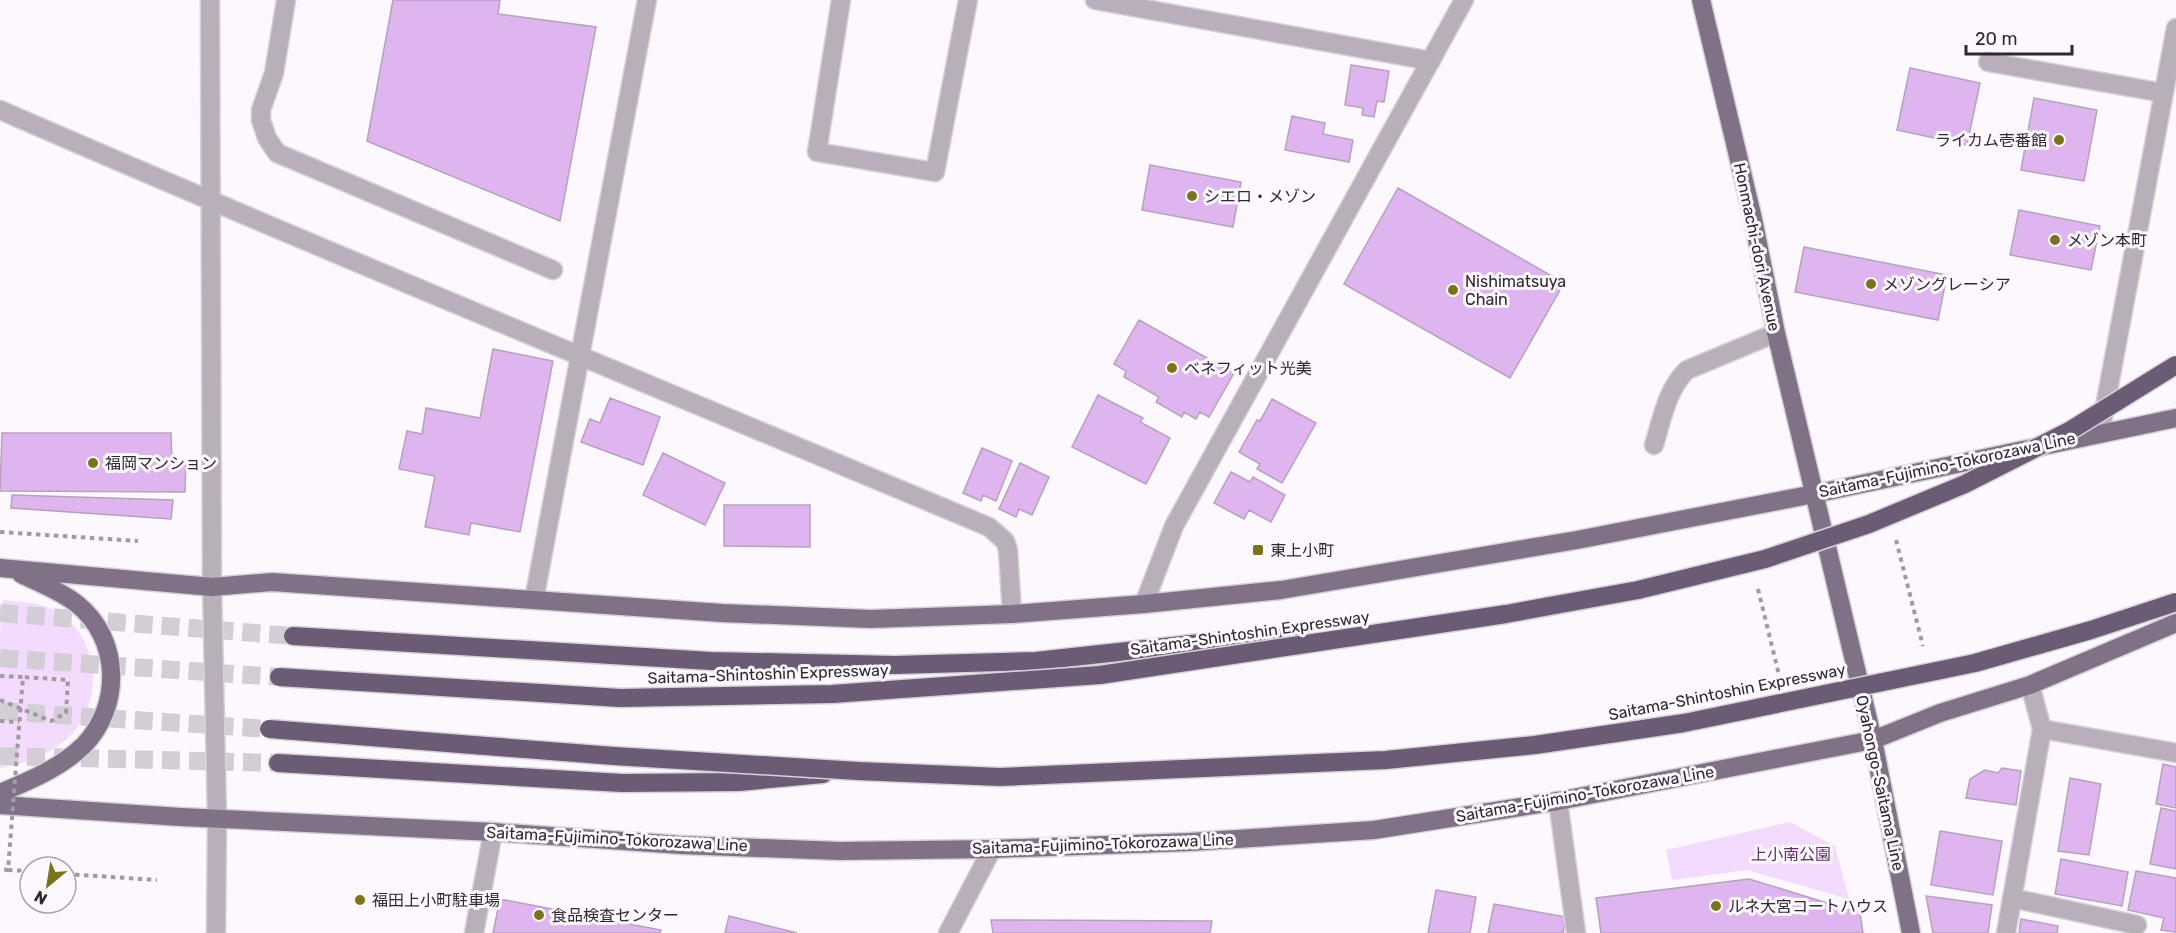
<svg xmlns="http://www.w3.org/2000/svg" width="2176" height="933" font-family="Rubik,'Noto Sans JP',sans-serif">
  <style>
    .green { fill: #f3dbfd }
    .building { fill: #deb5ef; stroke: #b5a2bd; stroke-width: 1.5 }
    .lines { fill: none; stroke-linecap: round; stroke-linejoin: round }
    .highway-tunnel { stroke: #d3ced5; stroke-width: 18; stroke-dasharray: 18 9; stroke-linecap: butt }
    .minor-casing { stroke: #d7d2d9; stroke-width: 21 }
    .major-casing { stroke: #d7d2d9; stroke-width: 21 }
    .highway-casing { stroke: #d7d2d9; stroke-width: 21 }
    .path { stroke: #a09aa2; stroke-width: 4; stroke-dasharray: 4.5 4.5; stroke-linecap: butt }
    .minor { stroke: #b8afbb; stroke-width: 18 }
    .major { stroke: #807187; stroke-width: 18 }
    .highway { stroke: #6c5b74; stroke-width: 18 }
    .highway-bridge-casing { stroke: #d7d2d9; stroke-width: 21; stroke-linecap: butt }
    .path-bridge { stroke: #a09aa2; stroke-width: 4; stroke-dasharray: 4.5 4.5; stroke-linecap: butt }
    .highway-bridge { stroke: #6c5b74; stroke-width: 18 }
    .poi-dot { fill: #7a7418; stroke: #fcf8fe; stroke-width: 2 }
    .labels { text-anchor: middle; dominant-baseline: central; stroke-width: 6; stroke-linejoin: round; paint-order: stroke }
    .poi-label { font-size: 16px; fill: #2f2732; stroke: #fcf8fe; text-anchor: start }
    .street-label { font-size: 16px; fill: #2f2732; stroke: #fcf8fe }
    .park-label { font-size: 16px; fill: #602f73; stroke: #fcf8fe }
  </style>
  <rect width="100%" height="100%" fill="#fcf8fe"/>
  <path class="green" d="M3,600c17,2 35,2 50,10 50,25 53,98 10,132 -18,14 -40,22 -63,26v-136z
    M1790,822l45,24 14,53 -102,-29 -75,10 -6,-30z"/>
  <path class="building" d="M393,0h107l-2,14 98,13 -36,194 -193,-80z
    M1351,65l38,6 -5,31 -7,-1 -3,16 -12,-2 1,-7 -18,-3z
    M1910,68l70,15 -13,62 -70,-15z
    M2034,98l63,12 -13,71 -63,-11z
    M1292,116l33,7 -2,11 30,6 -4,22 -64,-12z
    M1150,165l91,17 -8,45 -91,-17z
    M1398,188l166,95 -54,95 -166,-94z
    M2019,210l81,16 -9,44 -81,-15z
    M1804,247l143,28 -9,45 -143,-28z
    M1139,320l95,53 -25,44 -9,-5 -4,7 -12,-7 -2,5 -26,-15 3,-5 -35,-20 2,-6 -12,-7z
    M493,349l60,12 -33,171 -49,-9 -2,12 -44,-8 10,-51 -36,-7 8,-38 15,3 4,-26 54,10z
    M1098,395l45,23 -3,4 30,16 -24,46 -74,-37z
    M610,398l50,19 -17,48 -62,-23 9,-23 10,4z
    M1272,399l44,24 -34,60 -25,-14 3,-5 -21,-12 18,-32 3,1z
    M2,433h169l1,27h14l-1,32 -185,-1z
    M982,448l30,13 -16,40 -13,-6 -2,6 -18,-8z
    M663,453l62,30 -20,42 -62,-30z
    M1020,463l29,14 -17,38 -13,-6 -3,8 -17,-8z
    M1231,472l19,10 3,-5 32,18 -14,27 -22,-12 -5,9 -30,-16z
    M12,495l161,5 -2,19 -160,-11z
    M724,505h86v42l-86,-1z
    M2163,764l13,3v41l-20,-4z
    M2002,768l19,3 -5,34 -50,-7 4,-19 15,-9 13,3z
    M2070,778l31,6 -12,71 -31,-4z
    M2161,808l15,3v58l-26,-5z
    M1940,831l62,10 -9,54 -62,-10z
    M2061,859l67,13 -6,34 -67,-12z
    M2136,871l40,7v54l-15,-2 3,-12 -36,-8z
    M1749,879l111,34 3,20h-262l-5,-35z
    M1436,890l40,7 -6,36h-42z
    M1926,896l66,9 -4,28h-55z
    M500,899l161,31 -1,3h-167z
    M1494,904l72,13 -3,16h-75z
    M729,916l68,17h-72z
    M2021,919l37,7 -1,7h-38z
    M991,920l221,1 -2,12h-217z"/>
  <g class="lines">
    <path class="highway-tunnel" d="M0,613l293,23
      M0,658l279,19
      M0,711l269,18
      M0,756l278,7"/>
    <g class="minor-casing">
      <path id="minor" d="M210,0l2,587 5,231 -1,115
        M286,0l-12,73 -13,37v10l6,18 10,15 276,117
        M841,0l-24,152 118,20 33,-172
        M1095,0l336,61
        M1988,62l176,31
        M0,110c328,143 659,278 989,417l16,14 3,9 4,64
        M2100,433l76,-405
        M1654,445c8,-26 13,-56 33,-75l89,-37
        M534,600l113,-600
        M1144,604l30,-78 290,-526
        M2030,685l12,44 134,24
        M1558,801l18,132
        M2012,898l125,27
        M474,933l19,-101
        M948,933l44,-84
        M2006,933l36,-204"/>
    </g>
    <g class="major-casing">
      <path id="major" d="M1701,0l52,219 23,114 97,407 38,193
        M0,568l212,19 60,-5 450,31 149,6 141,-5 132,-10 137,-14 296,-50 237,-46 362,-76
        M0,793c29,-12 60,-25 83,-47 39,-39 38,-107 -6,-142 -16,-13 -38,-21 -56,-30
        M0,805l181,12 312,15 188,13 159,6 152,-2 198,-7 184,-12 184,-29 315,-61 67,-27 90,-28 146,-62"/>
    </g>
    <g class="highway-casing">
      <path id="highway" d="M293,636l418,25 184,4 141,-4 174,-19 96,-5
        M278,763l344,20 117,-1 84,-8"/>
    </g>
    <path class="path" d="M0,532l138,9
      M1896,540l27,106
      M1758,589l21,86
      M0,700l51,21 15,-8 2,-33 -45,-3
      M0,721l19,1
      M8,870l22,1
      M66,874l91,6"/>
    <use href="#minor" class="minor"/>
    <use href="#major" class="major"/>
    <use href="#highway" class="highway"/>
    <g class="highway-bridge-casing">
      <path id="highway-bridge" d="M279,677l341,21 212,-4 268,-19 406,-61 132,-24 127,-31 104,-35 96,-40 106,-54 105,-65
        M269,729l345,27 244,15 142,6 386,-17 149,-15 149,-22 291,-60 116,-33 85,-28"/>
    </g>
    <path class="path-bridge" d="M0,676l23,1 -15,193 -8,-1"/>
    <use href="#highway-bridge" class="highway-bridge"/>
  </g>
  <g class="poi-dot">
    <circle cx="2059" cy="140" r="6"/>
    <circle cx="1192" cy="196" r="6"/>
    <circle cx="2055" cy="240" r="6"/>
    <circle cx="1871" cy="284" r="6"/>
    <circle cx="1453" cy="290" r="6"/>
    <circle cx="1172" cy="368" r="6"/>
    <circle cx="93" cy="463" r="6"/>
    <rect x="1252" y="544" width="12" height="12" rx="3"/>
    <circle cx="360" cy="900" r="6"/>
    <circle cx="1716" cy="906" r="6"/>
    <circle cx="539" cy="915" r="6"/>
  </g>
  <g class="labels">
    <g class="poi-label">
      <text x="2047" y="140" text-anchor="end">ライカム壱番館</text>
      <text x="1204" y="196">シエロ・メゾン</text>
      <text x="2067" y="240">メゾン本町</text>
      <text x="1465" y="281">Nishimatsuya<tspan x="1465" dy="18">Chain</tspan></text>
      <text x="1883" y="284">メゾングレーシア</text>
      <text x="1184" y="368">ベネフィット光美</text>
      <text x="105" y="463">福岡マンション</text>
      <text x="1270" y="550">東上小町</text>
      <text x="372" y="900">福田上小町駐車場</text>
      <text x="1728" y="906">ルネ大宮コートハウス</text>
      <text x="551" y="915">食品検査センター</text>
    </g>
    <g class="street-label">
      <text transform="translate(1757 247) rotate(78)">Honmachi-dori Avenue</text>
      <text transform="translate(1947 465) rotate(-12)">Saitama-Fujimino-Tokorozawa Line</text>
      <text transform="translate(1250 633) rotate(-8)">Saitama-Shintoshin Expressway</text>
      <text transform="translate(768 674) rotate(-2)">Saitama-Shintoshin Expressway</text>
      <text transform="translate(1727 692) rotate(-11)">Saitama-Shintoshin Expressway</text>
      <text transform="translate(1880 783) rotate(78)">Oyahongo-Saitama Line</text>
      <text transform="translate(1585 794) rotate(-10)">Saitama-Fujimino-Tokorozawa Line</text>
      <text transform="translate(617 839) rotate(3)">Saitama-Fujimino-Tokorozawa Line</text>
      <text transform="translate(1103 844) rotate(-2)">Saitama-Fujimino-Tokorozawa Line</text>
    </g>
    <g class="park-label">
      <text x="1791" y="854">上小南公園</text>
    </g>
  </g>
  <g transform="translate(48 885) rotate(210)"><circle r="28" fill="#fcf8fe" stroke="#aaa4ac" stroke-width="1.5"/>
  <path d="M0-4.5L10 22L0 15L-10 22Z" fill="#7a7418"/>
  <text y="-9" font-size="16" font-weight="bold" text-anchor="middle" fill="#2f2732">N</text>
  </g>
  <path d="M1966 45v9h106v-9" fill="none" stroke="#2f2732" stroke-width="3"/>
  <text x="1975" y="45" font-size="18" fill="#2f2732" stroke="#fcf8fe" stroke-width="4.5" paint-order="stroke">20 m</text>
</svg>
